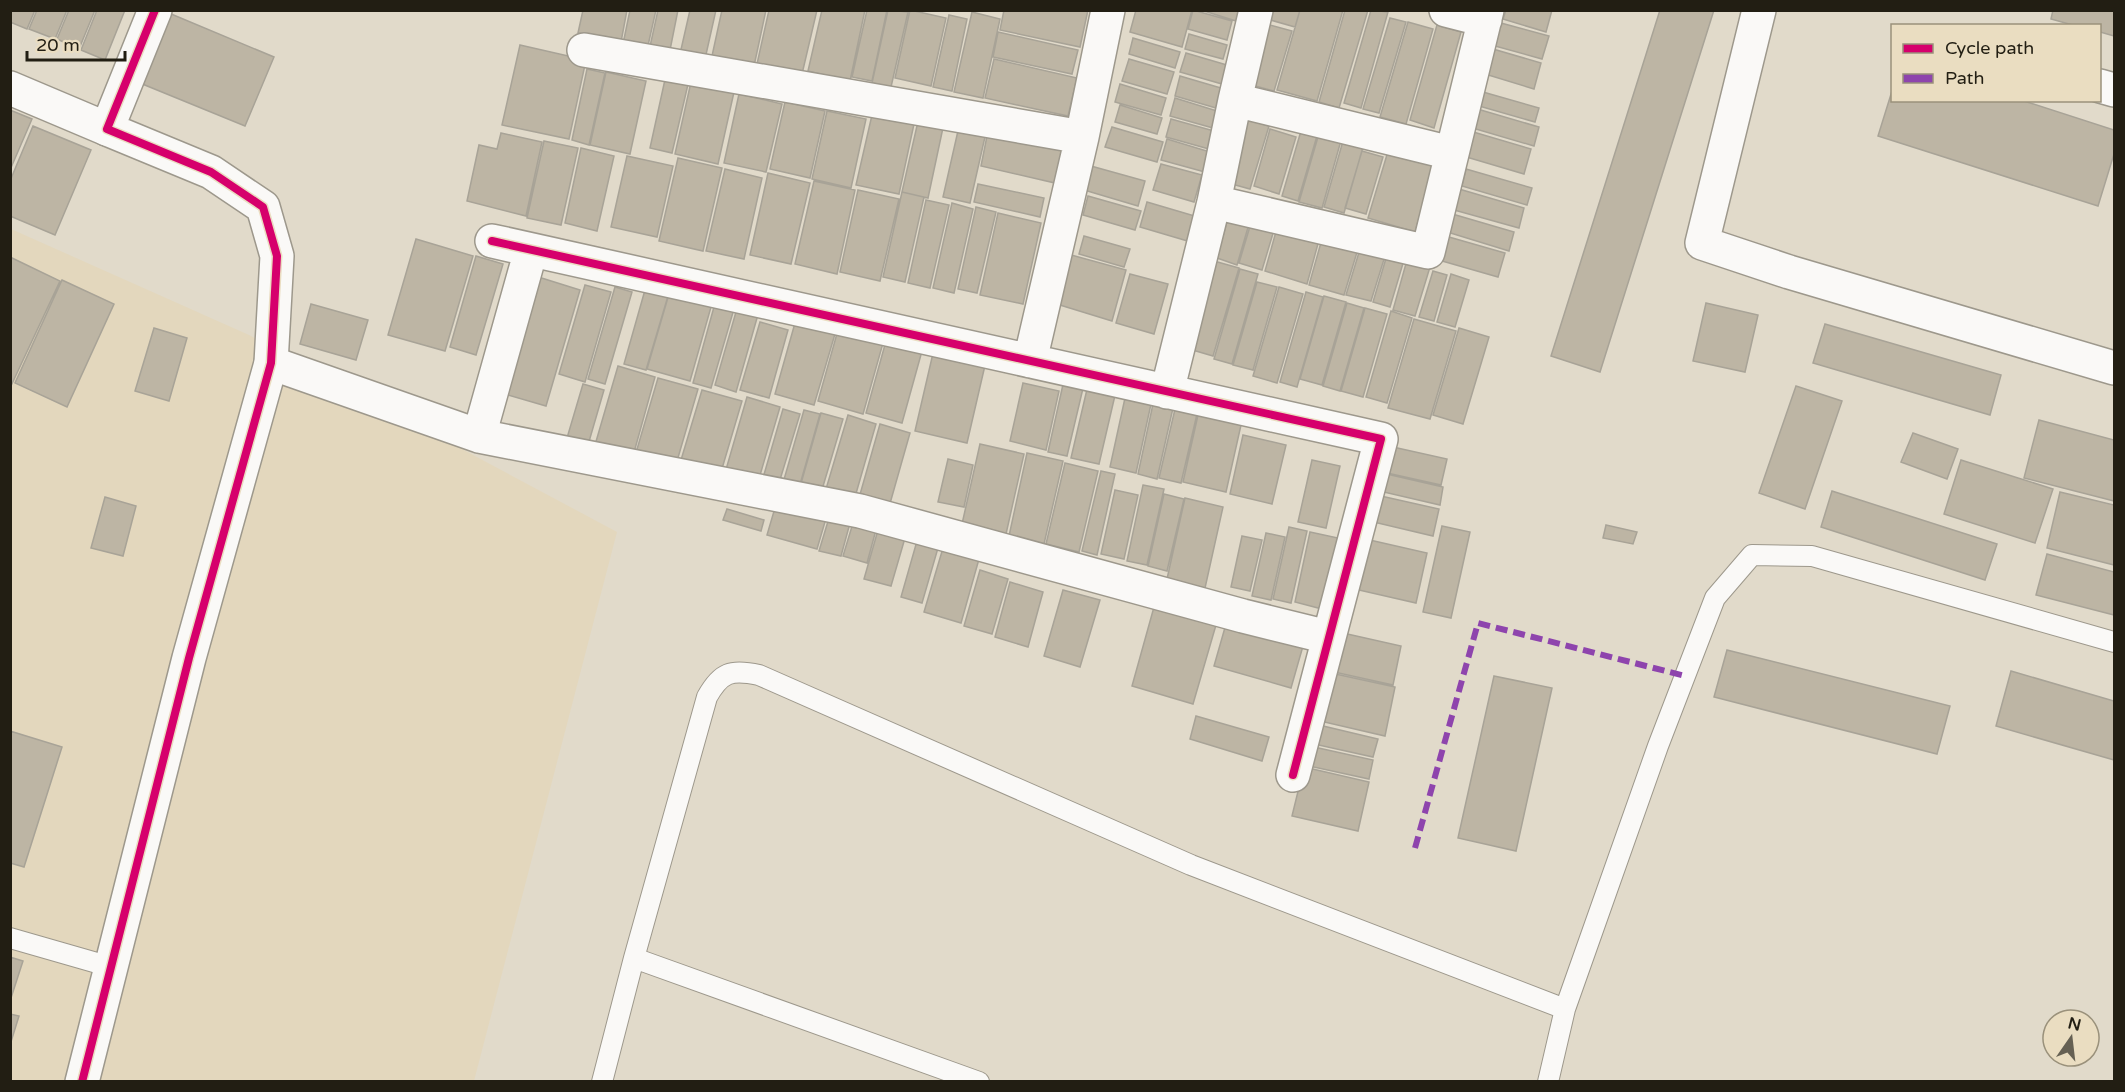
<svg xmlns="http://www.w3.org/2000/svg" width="2125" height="1092" font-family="'Varela Round',sans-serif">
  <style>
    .built { fill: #e3d7bd }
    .building { fill: #bdb5a4; stroke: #a8a397; stroke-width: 1.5 }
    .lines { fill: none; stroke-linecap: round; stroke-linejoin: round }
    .service-casing { stroke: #9d988c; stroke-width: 22 }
    .minor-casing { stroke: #9d988c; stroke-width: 36 }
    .tertiary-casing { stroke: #9d988c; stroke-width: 36 }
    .service { stroke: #faf9f7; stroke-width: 20 }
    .minor { stroke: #faf9f7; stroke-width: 33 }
    .tertiary { stroke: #faf9f7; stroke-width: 33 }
    .quiet { stroke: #8e44ad; stroke-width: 6; stroke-dasharray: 12 6; stroke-linecap: butt }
    .cycleway-casing { stroke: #eaddc1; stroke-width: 11 }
    .cycleway { stroke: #d6006c; stroke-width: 8 }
  </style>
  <rect width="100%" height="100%" fill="#e1daca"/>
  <path class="built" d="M11,229l238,106 368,197 -143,549 -463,1z"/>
  <path class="building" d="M10,10h25l-8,19 -17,-7z
    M37,10h30l-12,29 -26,-10z
    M69,10h26l-16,39 -22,-10z
    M97,10h28l-20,50 -24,-10z
    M583,10h44l-6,32 -43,-9z
    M630,10h26l-9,40 -24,-6z
    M658,10h20l-9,45 -20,-4z
    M690,10h26l-11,49 -25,-5z
    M722,10h44l-12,56 -42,-10z
    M769,10h48l-15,64 -45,-10z
    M822,10h43l-15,71 -42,-10z
    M867,10h20l-15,71 -20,-4z
    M888,10l20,2 -17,75 -19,-4z
    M910,10l36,8 -15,68 -36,-8z
    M1004,10h84l-8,37 -80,-17z
    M1136,10h56l-10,37 -52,-15z
    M1193,10l39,11 -5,19 -39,-11z
    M1201,10h38l-3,11z
    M1270,10h30l-5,17 -28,-8z
    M1300,10h43l-26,91 -40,-11z
    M1345,10h23l-29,98 -20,-6z
    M1371,10l17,2 -27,96 -17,-5z
    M1506,10h46l-6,22 -43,-13z
    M1660,10h54l-114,362 -49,-16z
    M2053,10h61v26l-14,-4v-6h-24l-25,-7z
    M164,11l110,46 -29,69 -110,-45z
    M972,12l28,7 -17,79 -29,-6z
    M949,15l18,4 -15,72 -19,-4z
    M1390,18l16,4 -27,91 -16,-4z
    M1408,22l25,7 -27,95 -26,-7z
    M1501,23l48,13 -7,23 -47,-13z
    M1266,24l26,7 -18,60 -26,-7z
    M1437,25l24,7 -27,96 -24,-8z
    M998,32l80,18 -6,24 -79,-17z
    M1189,34l38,11 -4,14 -38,-10z
    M1133,38l47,14 -5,16 -46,-14z
    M520,45l66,15 -17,79 -67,-14z
    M1493,49l48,14 -7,26 -49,-15z
    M1186,53l41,12 -5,19 -42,-12z
    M994,59l83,19 -9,38 -83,-18z
    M1129,59l45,13 -7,22 -45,-13z
    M587,69l18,4 -16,72 -17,-5z
    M606,72l40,9 -16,73 -40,-9z
    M666,75l23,5 -17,73 -22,-5z
    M1180,76l41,12 -5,20 -41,-12z
    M691,82l43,10 -16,72 -43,-10z
    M1120,84l46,14 -5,17 -46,-13z
    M1892,91v9h129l93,30v24l-16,52 -220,-70z
    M1483,92l56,16 -4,14 -56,-16z
    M739,94l43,10 -16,68 -42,-9z
    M1175,98l42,13 -4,17 -43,-12z
    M785,102l40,9 -15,67 -40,-9z
    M1120,105l42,13 -5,16 -42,-12z
    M1474,108l65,19 -5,19 -65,-19z
    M10,110l22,9 -22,51z
    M827,111l39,8 -15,69 -39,-9z
    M872,115l42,9 -15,70 -43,-9z
    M919,117l25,6 -16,75 -26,-6z
    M1171,119l43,12 -5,18 -43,-12z
    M1246,119l23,7 -19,63 -22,-6z
    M960,122l27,6 -17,75 -27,-6z
    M1303,124l16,5 -21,72 -16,-5z
    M33,126l58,24 -36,85 -45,-19v-35z
    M989,126l75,17 -9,40 -74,-17z
    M1112,127l51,15 -6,20 -52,-15z
    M1270,129l26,8 -17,57 -25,-8z
    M1320,130l22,7 -20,71 -23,-6z
    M1470,131l61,18 -7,25 -61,-18z
    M501,133l41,9 -16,74 -59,-15 12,-56 18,4z
    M1167,139l43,13 -5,20 -44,-12z
    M544,141l34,7 -17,77 -34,-7z
    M1343,141l20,6 -19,66 -20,-6z
    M581,148l33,8 -17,75 -32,-8z
    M1389,148l46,13 -20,71 -47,-14z
    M1362,151l21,6 -17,57 -21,-6z
    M627,156l46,10 -16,71 -46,-10z
    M678,158l44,10 -19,83 -44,-10z
    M1161,164l41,11 -8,27 -41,-12z
    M1091,166l54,15 -7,25 -54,-16z
    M725,169l37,9 -18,81 -38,-8z
    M1466,169l66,19 -5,17 -65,-19z
    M768,173l42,10 -19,81 -41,-9z
    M814,181l41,9 -18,84 -42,-10z
    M978,184l66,14 -4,19 -66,-15z
    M1459,189l65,19 -5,20 -65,-18z
    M858,190l41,9 -19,82 -40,-9z
    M902,192l22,5 -19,85 -22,-5z
    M1088,196l53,15 -6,19 -52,-15z
    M926,200l23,5 -19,83 -22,-5z
    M1147,202l51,15 -7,25 -51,-15z
    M952,203l21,6 -19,84 -21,-5z
    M976,207l20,5 -19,81 -19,-4z
    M998,213l43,10 -18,81 -43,-9z
    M1449,213l65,19 -5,19 -65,-20z
    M1228,218l21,6 -12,41 -20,-7z
    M1251,223l23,7 -12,40 -23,-7z
    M1277,228l42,12 -12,44 -42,-13z
    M1442,235l63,18 -7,24 -63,-18z
    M1084,236l46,13 -6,18 -45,-13z
    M416,239l57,17 -28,95 -57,-16z
    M1322,239l36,10 -14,46 -35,-10z
    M1360,249l25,7 -14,45 -25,-6z
    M1064,253l62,17 -14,51 -62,-19z
    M1387,255l17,5 -14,47 -17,-5z
    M476,256l27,8 -27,91 -26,-8z
    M10,257l50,24 -50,107z
    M1407,260l23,7 -15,49 -22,-6z
    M1214,261l25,7 -26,88 -24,-7z
    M1240,269l18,5 -26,90 -18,-5z
    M1433,271l14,4 -13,46 -15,-4z
    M1130,274l38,10 -14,50 -38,-11z
    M1451,274l18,6 -14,47 -18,-5z
    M532,275l48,15 -34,116 -48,-14z
    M62,280l52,24 -47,103 -52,-24z
    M1257,282l20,5 -24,83 -20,-5z
    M585,285l26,7 -26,90 -26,-8z
    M615,287l17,5 -27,92 -17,-5z
    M1279,287l24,7 -26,89 -24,-7z
    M645,290l23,6 -22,74 -22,-6z
    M1306,292l17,5 -26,90 -17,-5z
    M669,294l42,13 -21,74 -43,-12z
    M717,296l19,6 -25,86 -18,-5z
    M1324,296l22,6 -24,83 -22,-6z
    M1347,303l17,5 -24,83 -17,-5z
    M1706,303l52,12 -13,57 -52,-11z
    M311,304l57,16 -12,40 -56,-16z
    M738,305l21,6 -23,81 -21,-7z
    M1365,308l22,6 -24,83 -22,-6z
    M1391,311l21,7 -25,85 -21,-6z
    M1414,319l42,12 -26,88 -42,-11z
    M760,322l28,8 -19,68 -29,-8z
    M795,323l40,11 -21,71 -39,-11z
    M1825,324l176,51 -11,40 -177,-52z
    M154,328l33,10 -18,63 -34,-10z
    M1459,328l30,9 -26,87 -30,-9z
    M838,330l45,13 -20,71 -45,-13z
    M886,341l36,10 -20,72 -36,-10z
    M934,349l52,12 -19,82 -52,-12z
    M618,366l37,11 -22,79 -38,-11z
    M658,378l40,11 -23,79 -40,-12z
    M1064,380l20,4 -17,72 -19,-4z
    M1023,383l36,8 -13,59 -36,-9z
    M583,384l21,6 -16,55 -21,-7z
    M1088,385l28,6 -17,73 -28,-6z
    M1796,386l46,15 -37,108 -46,-16z
    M702,390l40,11 -21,71 -40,-12z
    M747,397l33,10 -22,75 -33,-9z
    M1125,398l26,6 -15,69 -26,-6z
    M1153,404l20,4 -16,71 -19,-5z
    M783,409l17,5 -21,69 -16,-5z
    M1175,409l22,5 -16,69 -22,-5z
    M804,410l16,4 -21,74 -16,-5z
    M821,413l22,6 -22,74 -21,-6z
    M848,415l28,9 -21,73 -29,-8z
    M1198,415l43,10 -15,67 -43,-10z
    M2039,420l75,20v61l-90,-23z
    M880,424l30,9 -21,74 -30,-9z
    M1913,433l45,16 -11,30 -46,-17z
    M1243,435l43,10 -14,59 -42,-10z
    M980,444l44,10 -18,80 -44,-10z
    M1384,445l63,14 -6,26 -63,-14z
    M1027,453l36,8 -19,83 -35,-8z
    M948,459l25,6 -9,42 -26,-5z
    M1312,460l28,6 -14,62 -28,-6z
    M1961,460l92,29 -18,54 -91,-29z
    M1065,463l33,8 -19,81 -33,-8z
    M1101,471l14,3 -18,81 -15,-4z
    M1378,472l65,15 -3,18 -65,-15z
    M1143,485l21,4 -17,76 -20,-4z
    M1115,490l23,5 -14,64 -23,-5z
    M1832,491l165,53 -12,36 -164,-53z
    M2060,492l54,13v60l-67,-17z
    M1164,494l20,5 -17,72 -19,-5z
    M1372,494l67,15 -6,27 -68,-16z
    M105,497l31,9 -13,50 -32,-8z
    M1185,498l38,9 -18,81 -38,-9z
    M777,501l50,14 -10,34 -50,-14z
    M727,509l37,11 -3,11 -38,-11z
    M829,518l21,5 -9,33 -22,-5z
    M853,523l23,7 -9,33 -24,-7z
    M1606,525l31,7 -4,12 -30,-6z
    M1442,526l28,6 -19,86 -28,-6z
    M1289,527l18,4 -16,72 -18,-4z
    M878,530l27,8 -14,48 -27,-7z
    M1310,532l28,6 -16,71 -27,-7z
    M1266,533l19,4 -14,63 -19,-4z
    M1242,536l20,4 -12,51 -19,-4z
    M1361,538l66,15 -11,50 -66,-15z
    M917,541l21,7 -16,55 -21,-6z
    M943,548l36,11 -18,64 -37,-11z
    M2047,554l67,18v43l-78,-20z
    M980,570l28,9 -16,55 -28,-8z
    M1010,582l33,10 -15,55 -33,-10z
    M1063,590l37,10 -20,67 -36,-11z
    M1154,607l62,18 -23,79 -61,-18z
    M1226,624l77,22 -12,42 -77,-22z
    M1334,631l67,15 -8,39 -68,-15z
    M1727,650l223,56 -13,48 -223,-57z
    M2011,671l103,30v59l-118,-34z
    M1331,673l64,14 -10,49 -65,-15z
    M1494,676l58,12 -36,163 -58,-13z
    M1196,716l73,21 -7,24 -72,-22z
    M1319,725l59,14 -5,18 -59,-13z
    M10,731l52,16 -38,120 -14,-4z
    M1314,747l59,13 -4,19 -60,-13z
    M1304,767l65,15 -11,49 -66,-15z
    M10,957l13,4 -13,40z
    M10,1014l9,2 -9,29z"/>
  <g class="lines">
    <g class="service-casing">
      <path id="service" d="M10,938l101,29
        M634,958l345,124
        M602,1082l32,-124 73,-261c14,-25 24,-28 52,-22l432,190 374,144
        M1548,1082l17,-73 93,-263 57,-148 37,-43 60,1 302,86"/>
    </g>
    <g class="minor-casing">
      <path id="minor" d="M1446,10l39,10
        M1759,10l-57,233 87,29 325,96
        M584,50l498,87
        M2100,86l14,4
        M10,88l97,41
        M1235,100l216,53
        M1214,202l214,50 59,-242
        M492,241l889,198 -88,336
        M1030,361l52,-224 26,-127
        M271,363l208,73 381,75 383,105 85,21
        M1167,392l47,-190 21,-102 21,-90
        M479,436l52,-186"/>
    </g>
    <g class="tertiary-casing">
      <path id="tertiary" d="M82,1082l107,-424 82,-295 6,-107 -14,-49 -52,-35 -104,-43 48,-119"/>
    </g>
    <use href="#service" class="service"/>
    <use href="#minor" class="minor"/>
    <use href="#tertiary" class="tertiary"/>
    <path class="quiet" d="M1415,848l63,-225 207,53"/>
    <g class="cycleway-casing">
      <path id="cycleway" d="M492,241l889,198 -88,336
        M82,1082l107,-424 82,-295 6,-107 -14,-49 -52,-35 -104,-43 48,-119"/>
    </g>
    <use href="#cycleway" class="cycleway"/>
  </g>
  <rect width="2125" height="1092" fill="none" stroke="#221e13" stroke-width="24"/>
  <rect x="1891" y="24" width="210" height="78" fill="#eaddc1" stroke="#9a917b" stroke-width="1.5"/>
  <rect x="1903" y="44" width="30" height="9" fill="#d6006c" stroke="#9a917b" stroke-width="1.5"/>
  <text x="1945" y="54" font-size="18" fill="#221e13">Cycle path</text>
  <rect x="1903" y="74" width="30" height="9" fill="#8e44ad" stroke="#9a917b" stroke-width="1.5"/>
  <text x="1945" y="84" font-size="18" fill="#221e13">Path</text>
  <g transform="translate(2071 1038) rotate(14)"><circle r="28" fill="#eaddc1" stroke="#9a917b" stroke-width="1.5"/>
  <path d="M0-4.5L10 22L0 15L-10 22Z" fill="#656053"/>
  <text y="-9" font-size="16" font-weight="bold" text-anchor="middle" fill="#221e13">N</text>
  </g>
  <path d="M27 51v9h98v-9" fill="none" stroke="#221e13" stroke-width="3"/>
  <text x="36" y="51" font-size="18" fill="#221e13" stroke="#eaddc1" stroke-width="4.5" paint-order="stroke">20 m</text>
</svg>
